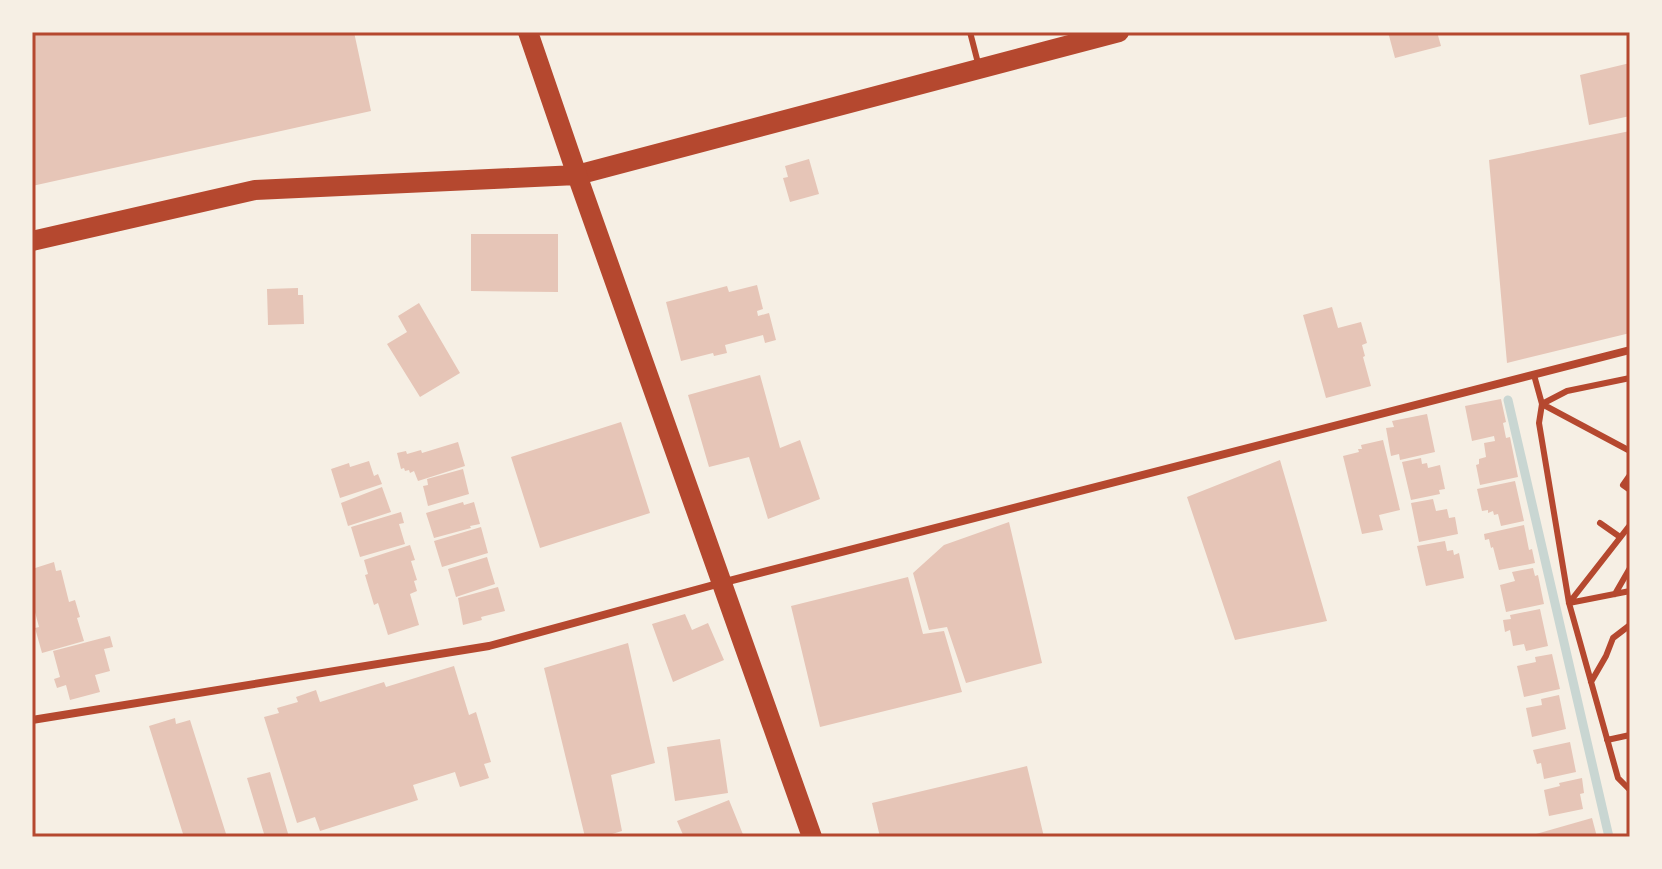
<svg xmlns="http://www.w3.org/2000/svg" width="1662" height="869" font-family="Montserrat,sans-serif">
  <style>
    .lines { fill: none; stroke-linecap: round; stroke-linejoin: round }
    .stream { stroke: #c9d6d2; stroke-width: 9 }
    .building { fill: #e6c5b7 }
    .service { stroke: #b5482f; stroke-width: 6 }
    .minor { stroke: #b5482f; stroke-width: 8 }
    .primary { stroke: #b5482f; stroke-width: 20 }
    .trunk { stroke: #b5482f; stroke-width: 20 }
    .neatline { fill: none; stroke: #b5482f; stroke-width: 3 }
  </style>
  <rect width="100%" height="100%" fill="#f6efe4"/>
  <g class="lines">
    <path class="stream" d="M1508,400l101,437"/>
  </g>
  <path class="building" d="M32,32h322l17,79 -339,75z
    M1388,32h49l4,14 -46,12z
    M1630,63v53l-41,9 -9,-50z
    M1630,131v202l-123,30 -18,-203z
    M809,159l10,35 -29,8 -7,-24 5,-1 -3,-11z
    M471,234h87v58l-87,-1z
    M757,285l6,24 -6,2 1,5 11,-3 7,27 -11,3 -2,-8 -38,10 2,8 -13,3 -1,-3 -32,8 -15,-59 61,-16 2,6z
    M298,288v7h5l1,29 -36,1 -1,-36z
    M419,303l41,70 -40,24 -33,-53 20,-12 -9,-16z
    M1332,307l6,21 23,-6 6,21 -5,2 3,11 -2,1 8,29 -45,12 -23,-83z
    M760,375l20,73 20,-8 20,59 -52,20 -19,-62 -40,10 -21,-72z
    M1501,399l5,23 -3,1 3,15 4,-1 8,40 -38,8 -4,-20 3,-1v-5l7,-2 -2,-14 11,-2 -1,-5 -22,5 -7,-35z
    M1427,414l8,38 -35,8 -1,-6 -8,2 -5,-28 8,-1 -2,-6z
    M621,422l29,91 -110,35 -29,-91z
    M1383,440l17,70 -21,5 4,15 -21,4 -19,-78 16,-4 -1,-3h4l-1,-4z
    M458,442l7,24 -47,15 -4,-10 -4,2 -1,-3 -4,1 -1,-3 -3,1 -4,-16 9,-2 1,3 14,-4 1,3z
    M1421,458l1,6 5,-1 1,5 12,-3 5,24 -6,1 1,4 -29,6 -9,-38z
    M1280,460l47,161 -92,19 -48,-143z
    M369,461l5,15 4,-2 4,10 -42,14 -9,-29 18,-6 1,4z
    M463,469l6,25 -41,12 -5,-20 5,-1 -1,-6z
    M1515,481l9,40 -23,5 -3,-12 -4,1 -1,-4 -5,2v-3l-6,1 -5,-22z
    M382,487l9,25 -43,14 -7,-23z
    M1433,499l3,12 11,-2 2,9 6,-1 3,17 -39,8 -8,-39z
    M463,502l1,3 10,-3 6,22 -10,2 1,2 -37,10 -8,-25z
    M401,512l3,11 -5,1 6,20 -45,13 -9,-30z
    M1009,522l33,141 -76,20 -19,-56 -18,3 -16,-57 31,-28z
    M1524,525l5,25 3,-1 3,14 -36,7 -6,-23 -2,1 -2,-9 -4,1 -1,-6z
    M481,527l7,26 -46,14 -8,-26z
    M1445,541l2,10 6,-1 1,5 5,-2 5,25 -38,8 -9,-40z
    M410,545l5,15 -4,1 6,19 -3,1 3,10 -7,3 9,31 -31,10 -10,-32 -4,2 -9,-30 3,-1 -4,-14z
    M487,557l8,27 -39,13 -8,-28z
    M54,562l2,9 5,-1 8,32 6,-2 5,17 -3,1 7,23 -42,12 -7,-25 4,-1 -7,-26v-32z
    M1533,568l2,8 3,-1 6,29 -38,8 -6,-27 15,-4 -3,-9z
    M908,577l15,57 21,-3 18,61 -142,35 -29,-121z
    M498,587l7,24 -24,6 1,3 -19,5 -5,-27z
    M1540,609l8,37 -22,5 -2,-7 -11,2 -3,-16 -5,2 -2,-12 8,-1 -1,-4z
    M685,614l7,16 16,-7 16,37 -51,22 -21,-58z
    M110,636l3,11 -9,2 6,22 -15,4 5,17 -30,8 -4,-15 -9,3 -3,-9 6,-2 -7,-26z
    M628,643l27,120 -44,12 11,56 -20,6h-17l-41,-169z
    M1552,654l8,35 -36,8 -7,-31 19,-4 -1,-5z
    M454,666l15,49 7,-3 15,50 -7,2 5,14 -29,9 -5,-15 -42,13 5,15 -98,31 -5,-14 -18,6 -33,-106 15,-4 -2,-5 21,-6 -2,-5 20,-7 4,12 64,-20 2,5z
    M1559,695l7,34 -34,8 -6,-29 16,-3 -1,-6z
    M175,718l1,6 14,-4 37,117h-43l-35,-111z
    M720,739l8,54 -53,8 -8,-54z
    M1570,742l6,30 -32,7 -3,-16 -4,1 -4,-14z
    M1027,766l17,71h-164l-8,-34z
    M270,772l19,65h-24l-18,-59z
    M1582,778l2,15 -4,1 3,15 -34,7 -5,-26 16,-4 -1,-3z
    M729,800l15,37h-60l-7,-16z
    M1592,818l5,19h-68v-1z"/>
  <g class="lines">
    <path class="service" d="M970,32l8,31
      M1534,375l8,29 88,47
      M1630,378l-63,13 -25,13 -3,19 30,180 49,175 12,12
      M1630,475l-7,10 7,5
      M1600,523l20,14
      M1615,594l15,-26
      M1569,603l61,-78
      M1569,603l61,-12
      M1591,682l15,-26 7,-18 17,-13
      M1607,740l23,-5"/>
    <path class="minor" d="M32,720l457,-74 232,-63 909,-233"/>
    <path class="primary" d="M577,175l542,-143"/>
    <path class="trunk" d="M528,32l49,143 235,662
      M32,241l223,-51 322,-15"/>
  </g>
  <rect width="1662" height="869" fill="none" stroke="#f6efe4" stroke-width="68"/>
  <rect x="34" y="34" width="1594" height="801" class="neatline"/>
</svg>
